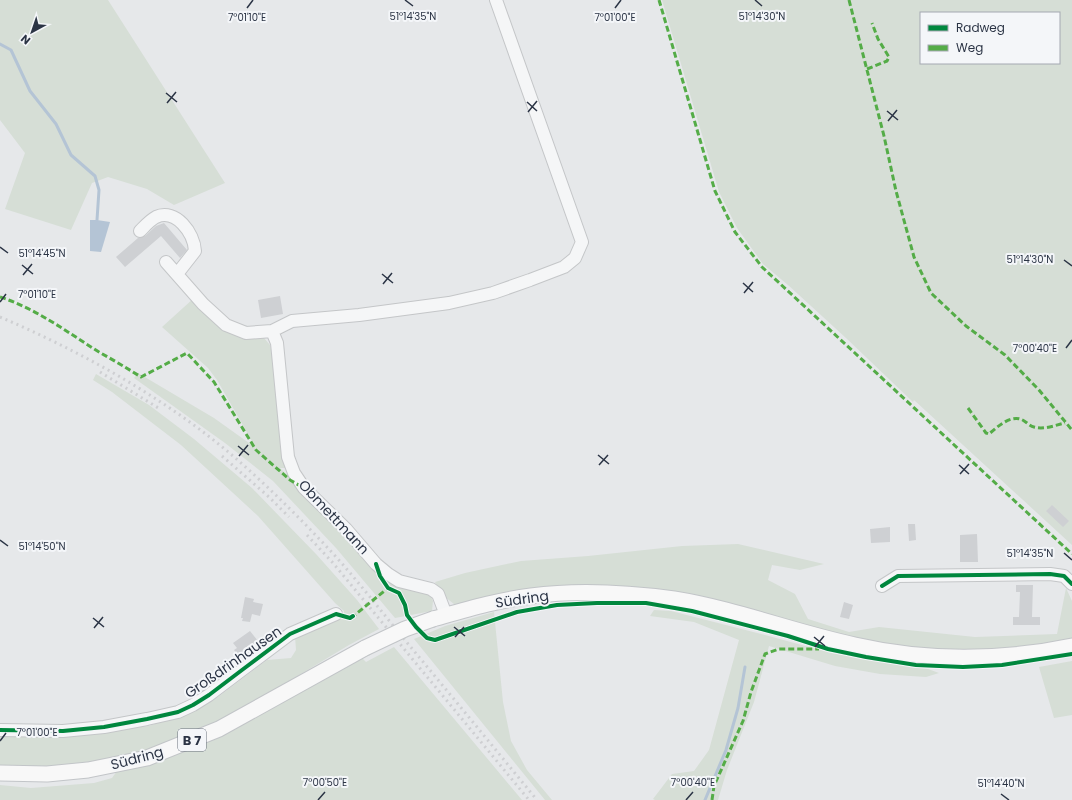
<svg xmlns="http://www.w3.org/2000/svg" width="1072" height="800" font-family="Poppins,sans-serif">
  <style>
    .green { fill: #d6ded6; fill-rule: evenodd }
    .water { fill: #b4c4d5 }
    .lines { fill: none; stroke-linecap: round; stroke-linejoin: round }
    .stream { stroke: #b4c4d5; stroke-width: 3 }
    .building { fill: #ced0d3 }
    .minor-casing { stroke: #c4c6c8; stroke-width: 14 }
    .major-casing { stroke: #c2c5c8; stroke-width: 17 }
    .minor { stroke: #f5f6f7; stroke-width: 12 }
    .major { stroke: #f8f8f8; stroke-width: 15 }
    .rail { stroke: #cecfd2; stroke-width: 3; stroke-dasharray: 2 4; stroke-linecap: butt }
    .major-bridge-casing { stroke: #c2c5c8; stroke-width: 17; stroke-linecap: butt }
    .major-bridge { stroke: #f8f8f8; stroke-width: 15 }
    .quiet { stroke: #54ac47; stroke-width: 3; stroke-dasharray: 6 3; stroke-linecap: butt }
    .cycleway-casing { stroke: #f4f6f9; stroke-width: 6 }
    .cycleway { stroke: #00873e; stroke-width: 4 }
    .ticks { fill: none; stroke: #2b3445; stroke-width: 1.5 }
    .labels { text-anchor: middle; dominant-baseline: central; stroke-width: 4; stroke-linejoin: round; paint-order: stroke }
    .shield { fill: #f4f6f9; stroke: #676e7b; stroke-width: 1 }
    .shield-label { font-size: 13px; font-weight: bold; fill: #2b3445 }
    .street-label { font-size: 14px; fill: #2b3445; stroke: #f4f6f9 }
    .ticks-label { font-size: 10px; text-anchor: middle; fill: #2b3445; stroke: #f4f6f9; stroke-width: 4; stroke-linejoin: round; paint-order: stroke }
  </style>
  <rect width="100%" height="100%" fill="#e6e8ea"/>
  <path class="green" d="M0,0h108l117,183 -51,22 -27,-16 -39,-12 -16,6 -21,47 -66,-21 20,-56 -25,-33z
    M662,0h410v545l-158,-145 -1,2 -67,-64 -58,-53 -25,-21 -26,-36 -18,-36zM921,13h138v50h-138z
    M194,298l61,38 9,2 6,7 4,20 12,103h-6l67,68 25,31 21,18 37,10 3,6 -1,10 -37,7 -59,-70 -63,-67 -48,-38 -91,-65 4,-5 76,45 42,30 -39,-68 -9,-12 -46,-41z
    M96,374l53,31 45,34 58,49 64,66 41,46 22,29 -30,16 -123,74 -71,29 -68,17 -44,5 -43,-2v-33l87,-1 62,-8 36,-12 33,-17 49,-37 24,-2 5,-8 -1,-14 29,-13 20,-5v-7l-9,-8 -77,-87 -77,-71 -69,-53 -19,-12z
    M738,544l86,20 -24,6 -28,-5 -4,15 27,14 13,25 41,13 30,-5 96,10 82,-3 9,-46 6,13v40l-73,9h-66l-67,-8 -187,-48 -225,10 -9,-7 -10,-15 30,-9 56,-12 67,-5 94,-10z
    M654,610l17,1 94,24 66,18 97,16 11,4 -13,4 -46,-3 -45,-8 -66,-20 -15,56 -27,68 -9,30h-63l-2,-1 19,-25 22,-3 15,-21 30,-110 -45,-18 -44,-6z
    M494,612l9,90 8,39 16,29 25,30h-7l-131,-161 31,-13z
    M394,647l128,153h-522v-15l31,3 63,-5 18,-5 5,-7 38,-10 46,-15 44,-23 116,-66 5,5z
    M1072,661v54l-18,3 -15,-51z"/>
  <path class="water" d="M90,220h7l13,2 -9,30 -11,-1z"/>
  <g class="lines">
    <path class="stream" d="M0,44l11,6 19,41 26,33 15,31 24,21 4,14 -2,30
      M705,800l21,-50 12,-42 7,-41"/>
  </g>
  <path class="building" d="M164,223l23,27 -7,8 -19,-22 -36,31 -9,-10 22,-19 7,-2 11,-10z
    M280,296l3,18 -22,4 -3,-18z
    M1052,505l17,16 -6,6 -17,-16z
    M908,524h7l1,16 -7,1z
    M890,527v15l-19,1 -1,-14z
    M977,534l1,28h-18v-27z
    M1016,585h17l-1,32h8v8h-27v-8h6l1,-25h-4z
    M245,597l9,2 -1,3 10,2 -3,12 -8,-2 -2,8 -8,-1 1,-3h-2z
    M844,602l9,3 -4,14 -9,-2z
    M250,631l8,10 -13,10 2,2 -7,5 -6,-8 3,-2 -4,-5z"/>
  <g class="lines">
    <g class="minor-casing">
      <path id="minor" d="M140,231c4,-4 10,-11 16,-14 20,-9 38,16 39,34l-18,23
        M166,262l37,42 23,21 20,8 26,-2 20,-10 67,-6 90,-12 44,-10 37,-13 34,-13 11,-9 7,-16 -86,-242
        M272,331l5,12 11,114 6,16 10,15 42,41 30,35 12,10 11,7 32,8 7,5 8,21
        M882,586l16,-10 152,-2 14,2 8,8
        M0,730l63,1 41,-4 43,-8 31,-7 15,-7 16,-10 33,-25 48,-36 46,-20"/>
    </g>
    <g class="major-casing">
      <path id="major" d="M433,619c32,-9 65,-19 98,-23 45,-6 99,-3 143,3 62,10 120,33 181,46 70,16 146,16 217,1
        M0,773l47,1 41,-4 59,-12 72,-29 146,-81"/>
    </g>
    <use href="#minor" class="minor"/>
    <use href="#major" class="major"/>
    <path class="rail" d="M0,317c82,35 165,81 233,139 37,32 72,67 105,103 21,24 41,49 61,74 46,55 92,111 138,167
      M100,372l60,37
      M222,456l47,41 20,20
      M307,535l26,28 196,237"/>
    <g class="major-bridge-casing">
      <path id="major-bridge" d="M365,648l40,-19 28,-10"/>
    </g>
    <use href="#major-bridge" class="major-bridge"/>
    <path class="quiet" d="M659,0l56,191 20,41 27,35 310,287
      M849,0l35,136 12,55 18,66 17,36 35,33 39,29 34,35 33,40
      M867,69l20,-8 2,-4 -11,-18 -6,-16
      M0,297c37,12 67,35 99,55 14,8 28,16 42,25l46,-24 27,29 42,68 34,30 14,8
      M968,408l18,25 3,1c8,-7 20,-18 31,-15 5,1 9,7 14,8 10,3 22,-2 31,-4
      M351,618l37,-30
      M712,800l2,-14 29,-65 8,-29 14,-38 14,-5h40"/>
    <g class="cycleway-casing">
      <path id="cycleway" d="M376,564l4,12 8,12 11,5 6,12 2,10 9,12 11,11 8,2 82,-28 40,-7 40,-2h49l46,8 96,25 40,13 38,8 50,8 47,2 39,-2 70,-11
        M882,586l16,-10 152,-2 14,2 8,8
        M0,730l63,1 41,-4 43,-8 31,-7 15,-7 16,-10 33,-25 48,-36 46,-20 14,4 3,-2"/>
    </g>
    <use href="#cycleway" class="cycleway"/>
  </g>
  <path class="ticks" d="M405,0l8,6M755,0l7,6M247,8l6,-8M615,8l6,-8M166,93l11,9M527,102l10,9M167,103l9,-11M887,111l11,9M528,112l9,-11M888,121l9,-11M0,247l8,6M1064,260l8,6M22,265l11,9M382,274l11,9M23,275l9,-11M743,283l10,9M383,284l9,-11M744,293l9,-11M0,302l6,-8M1066,348l6,-8M238,446l11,9M598,455l11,9M239,456l9,-11M599,465l9,-10M959,465l10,9M960,474l9,-10M0,540l8,6M1064,553l8,7M93,618l11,9M454,627l11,9M94,628l9,-11M455,637l9,-10M814,637l11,9M815,647l9,-11M0,741l6,-8M1001,794l8,6M318,800l7,-8M686,800l7,-8"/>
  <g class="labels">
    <rect class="shield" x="178" y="729" width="28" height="22" rx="3"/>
    <g class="shield-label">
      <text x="192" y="740">B 7</text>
    </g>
    <g class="street-label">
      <text transform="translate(334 517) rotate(47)">Obmettmann</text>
      <text transform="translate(522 599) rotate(-8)">Südring</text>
      <text transform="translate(233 662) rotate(-35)">Großdrinhausen</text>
      <text transform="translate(137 758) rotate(-15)">Südring</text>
    </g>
  </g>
  <g class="ticks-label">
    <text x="413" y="20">51°14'35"N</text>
    <text x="762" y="20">51°14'30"N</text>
    <text x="247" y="21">7°01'10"E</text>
    <text x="615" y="21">7°01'00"E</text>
    <text x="42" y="257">51°14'45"N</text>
    <text x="1030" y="263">51°14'30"N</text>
    <text x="37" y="298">7°01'10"E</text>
    <text x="1035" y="352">7°00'40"E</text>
    <text x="42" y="550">51°14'50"N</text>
    <text x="1030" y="557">51°14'35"N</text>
    <text x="37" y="736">7°01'00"E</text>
    <text x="325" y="786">7°00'50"E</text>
    <text x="693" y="786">7°00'40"E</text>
    <text x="1001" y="787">51°14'40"N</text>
  </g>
  <rect x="920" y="12" width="140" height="52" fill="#f4f6f9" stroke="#a4a8b1"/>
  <rect x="928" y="25" width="20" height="6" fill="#00873e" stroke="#a4a8b1"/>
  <text x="956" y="32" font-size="12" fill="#2b3445">Radweg</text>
  <rect x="928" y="45" width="20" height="6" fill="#54ac47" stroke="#a4a8b1"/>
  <text x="956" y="52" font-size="12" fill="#2b3445">Weg</text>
  <g transform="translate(32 32) rotate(220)" stroke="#f4f6f9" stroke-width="3" paint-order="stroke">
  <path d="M0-3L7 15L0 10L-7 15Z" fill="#2b3445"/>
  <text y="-6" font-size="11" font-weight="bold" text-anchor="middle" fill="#2b3445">N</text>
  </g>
</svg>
